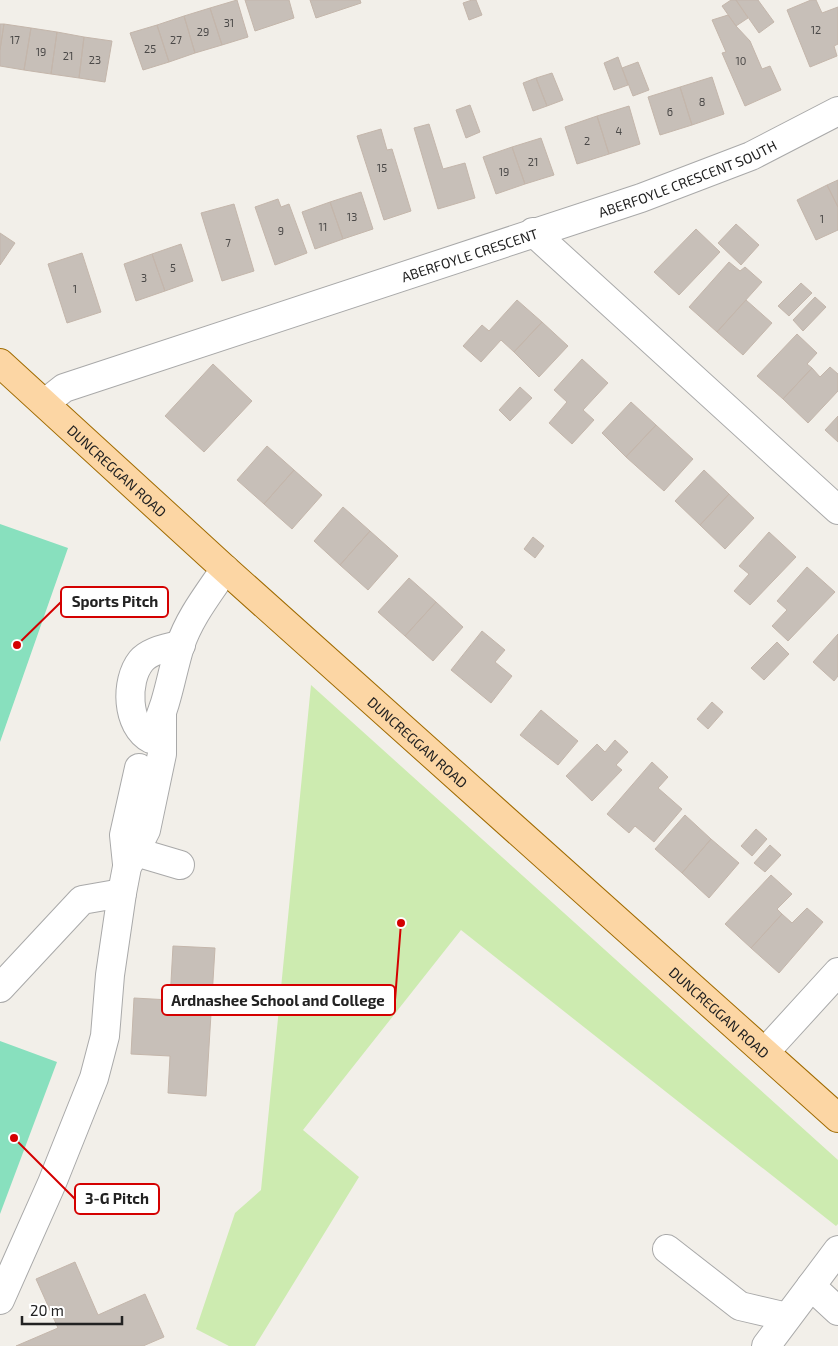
<svg xmlns="http://www.w3.org/2000/svg" width="838" height="1346" font-family="'Exo 2',sans-serif">
  <style>
    .grass { fill: #cdebb0 }
    .pitch { fill: #88e0be }
    .building { fill: #c7bfb8; stroke: #c4b6ab }
    .lines { fill: none; stroke-linecap: round; stroke-linejoin: round }
    .minor-casing { stroke: #a9a9a9; stroke-width: 30 }
    .major-casing { stroke: #a06b00; stroke-width: 30 }
    .minor { stroke: #fff; stroke-width: 28 }
    .major { stroke: #fcd6a4; stroke-width: 28 }
    .labels { text-anchor: middle; dominant-baseline: central; stroke-width: 5; stroke-linejoin: round; paint-order: stroke }
    .number-label { font-size: 11px; fill: #4b4948 }
    .street-label { font-size: 14px; fill: #222; stroke: #fff }
    .leader { fill: none; stroke: #d40000; stroke-width: 2 }
    .callout-dot { fill: #d40000; stroke: #fff; stroke-width: 2 }
    .callout { fill: #fff; stroke: #d40000; stroke-width: 2 }
    .callout-label { font-size: 15px; text-anchor: middle; font-weight: bold; fill: #222 }
  </style>
  <rect width="100%" height="100%" fill="#f2efe9"/>
  <path class="grass" d="M311,685l527,475v64l-2,2 -375,-296 -158,200 56,47 -104,169h-26l-33,-17 39,-116 26,-23z"/>
  <path class="pitch" d="M0,524l68,24 -68,194z
    M0,1041l57,21 -57,152z"/>
  <path class="building" d="M237,0l11,37 -26,8 -12,-37z
    M245,0h44l5,18 -39,13z
    M310,0h50l1,3 -45,15z
    M472,0h4l6,15 -13,5 -6,-17z
    M731,0h5l12,18 -12,8 -14,-20z
    M736,0h22l16,22 -15,11z
    M811,0h5l6,13 16,-6v37l-4,2 3,10 -27,11 -23,-57z
    M210,8l12,37 -27,8 -11,-37z
    M728,15l8,11 14,15 12,28 8,-3 11,24 -36,16 -23,-53 4,-1 -14,-32z
    M184,16l11,37 -26,9 -12,-37z
    M0,24h4l-4,26z
    M4,24l27,4 -7,42 -24,-4v-16z
    M157,25l12,37 -26,8 -13,-37z
    M31,28l26,4 -6,42 -27,-4z
    M57,32l27,5 -5,41 -28,-4z
    M84,37l28,4 -7,41 -26,-4z
    M618,57l10,28 -14,5 -10,-27z
    M638,62l11,28 -16,6 -11,-28z
    M552,73l11,27 -16,6 -11,-28z
    M712,77l12,37 -32,11 -12,-38z
    M536,78l11,28 -14,5 -10,-28z
    M680,87l12,38 -32,10 -12,-38z
    M470,105l10,27 -14,6 -10,-28z
    M629,106l11,38 -31,10 -12,-38z
    M597,116l12,38 -32,10 -12,-37z
    M429,124l14,45 22,-6 10,35 -37,11 -24,-81z
    M381,129l6,21 5,-1 19,62 -27,9 -27,-84z
    M541,138l13,37 -29,9 -13,-37z
    M512,147l13,37 -29,10 -13,-37z
    M838,180v27l-11,-22z
    M827,185l11,22v23l-22,10 -19,-40z
    M361,192l12,37 -30,10 -13,-37z
    M278,199l3,8 8,-3 18,49 -32,12 -20,-58z
    M330,202l13,37 -28,10 -13,-37z
    M234,204l20,67 -32,10 -21,-68z
    M736,224l23,21 -18,20 -23,-22z
    M696,229l24,23 -41,43 -25,-23z
    M0,233l15,10 -15,22z
    M181,244l12,37 -28,10 -13,-37z
    M82,253l19,59 -34,11 -19,-59z
    M152,254l13,37 -29,10 -12,-37z
    M729,262l11,9 5,-4 17,15 -45,50 -28,-25z
    M801,283l11,10 -23,23 -11,-10z
    M815,297l11,10 -23,24 -10,-11z
    M517,300l25,22 -28,30 -13,-12 -20,22 -18,-16 19,-21 7,6z
    M746,300l26,23 -29,32 -26,-23z
    M542,322l26,24 -29,31 -25,-25z
    M797,334l20,19 -10,11 5,4 -29,31 -26,-23z
    M582,359l26,24 -25,27 11,10 -22,24 -23,-21 18,-21 -13,-12z
    M213,364l39,37 -48,51 -39,-36z
    M830,367l8,7v17l-30,32 -25,-24 29,-31 8,9z
    M520,387l12,11 -22,23 -11,-11z
    M631,402l25,23 -30,32 -24,-24z
    M838,416v26l-13,-12z
    M656,425l37,34 -29,32 -38,-34z
    M267,446l27,24 -30,34 -27,-24z
    M294,470l28,25 -30,34 -28,-25z
    M704,470l25,24 -29,31 -25,-24z
    M729,494l25,24 -29,31 -25,-24z
    M343,507l27,24 -30,34 -26,-24z
    M370,531l28,25 -30,34 -28,-25z
    M769,532l27,25 -46,48 -16,-14 15,-17 -10,-8z
    M533,537l11,9 -9,12 -11,-9z
    M807,567l28,25 -47,49 -16,-15 15,-16 -10,-9z
    M409,578l27,24 -31,34 -27,-24z
    M436,602l27,25 -30,34 -28,-25z
    M482,631l23,19 -10,12 17,14 -21,27 -40,-33z
    M838,634v42l-4,5 -21,-19z
    M777,642l12,12 -25,26 -13,-12z
    M712,702l11,10 -15,17 -11,-10z
    M541,710l37,31 -20,24 -38,-30z
    M615,740l13,12 -12,13 6,5 -30,31 -26,-25 31,-32 8,8z
    M652,762l16,15 -10,11 24,21 -28,33 -19,-16 -6,7 -22,-19z
    M685,815l26,24 -29,34 -27,-24z
    M756,829l11,10 -15,17 -11,-10z
    M711,839l28,24 -30,35 -27,-25z
    M770,845l11,10 -16,17 -11,-9z
    M771,875l21,19 -15,15 5,5 -31,34 -26,-24z
    M807,908l16,14 -44,51 -28,-25 31,-34 10,9z
    M173,946l42,2 -9,148 -38,-3 2,-37 -39,-2 3,-56 36,2z
    M75,1262l23,53 47,-21 19,43 -21,9h-127l42,-18 -22,-49z"/>
  <g class="lines">
    <g class="minor-casing">
      <g id="minor">
        <path d="M533,232l305,278"/>
        <path id="s1" d="M45,403l19,-15 577,-190 110,-42 87,-45"/>
        <path d="M154,731c14,-28 17,-56 26,-85 9,-28 29,-53 45,-77"/>
        <path d="M162,741c-3,0 -8,-1 -11,-2 -25,-13 -26,-58 -10,-78 8,-10 27,-14 40,-16"/>
        <path d="M126,849l54,16"/>
        <path d="M127,864l-3,-29 15,-67"/>
        <path d="M0,988l82,-88 40,-7"/>
        <path d="M765,1052l73,-80"/>
        <path d="M667,1249l73,57 47,11"/>
        <path d="M811,1286l27,25"/>
        <path d="M0,1300l52,-117 42,-105 11,-42 5,-61 12,-82 5,-26 19,-37 16,-76v-40"/>
        <path d="M766,1346l72,-96"/>
      </g>
    </g>
    <g class="major-casing">
      <g id="major">
        <path id="s2" d="M0,363l225,206 613,549"/>
      </g>
    </g>
    <use href="#minor" class="minor"/>
    <use href="#major" class="major"/>
  </g>
  <g class="labels">
    <g class="number-label">
      <text x="229" y="22">31</text>
      <text x="816" y="29">12</text>
      <text x="203" y="31">29</text>
      <text x="15" y="39">17</text>
      <text x="176" y="39">27</text>
      <text x="150" y="48">25</text>
      <text x="41" y="51">19</text>
      <text x="68" y="55">21</text>
      <text x="95" y="59">23</text>
      <text x="741" y="60">10</text>
      <text x="702" y="101">8</text>
      <text x="670" y="111">6</text>
      <text x="619" y="130">4</text>
      <text x="587" y="140">2</text>
      <text x="533" y="161">21</text>
      <text x="382" y="167">15</text>
      <text x="504" y="171">19</text>
      <text x="352" y="216">13</text>
      <text x="822" y="218">1</text>
      <text x="323" y="226">11</text>
      <text x="281" y="230">9</text>
      <text x="228" y="242">7</text>
      <text x="173" y="267">5</text>
      <text x="144" y="277">3</text>
      <text x="75" y="288">1</text>
    </g>
    <g class="street-label">
      <text stroke="none"><textPath href="#s1" startOffset="682">ABERFOYLE CRESCENT SOUTH</textPath></text>
      <text stroke="none"><textPath href="#s1" startOffset="451">ABERFOYLE CRESCENT</textPath></text>
      <text stroke="none"><textPath href="#s2" startOffset="159">DUNCREGGAN ROAD</textPath></text>
      <text stroke="none"><textPath href="#s2" startOffset="564">DUNCREGGAN ROAD</textPath></text>
      <text stroke="none"><textPath href="#s2" startOffset="969">DUNCREGGAN ROAD</textPath></text>
    </g>
  </g>
  <path class="leader" d="M17 645L61 602M401 923L395 1000M14 1138L75 1199"/>
  <g class="callout-dot">
    <circle cx="17" cy="645" r="5"/>
    <circle cx="401" cy="923" r="5"/>
    <circle cx="14" cy="1138" r="5"/>
  </g>
  <g class="callout">
    <rect x="61" y="587" width="107" height="30" rx="5"/>
    <rect x="162" y="985" width="233" height="30" rx="5"/>
    <rect x="75" y="1184" width="84" height="30" rx="5"/>
  </g>
  <g class="callout-label">
    <text x="115" y="607">Sports Pitch</text>
    <text x="278" y="1006">Ardnashee School and College</text>
    <text x="117" y="1204">3-G Pitch</text>
  </g>
  <path d="M22 1316v8h100v-8" fill="none" stroke="#222222" stroke-width="2.5"/>
  <text x="30" y="1316" font-size="15" fill="#222222" stroke="#ffffff" stroke-width="4" paint-order="stroke">20 m</text>
</svg>
